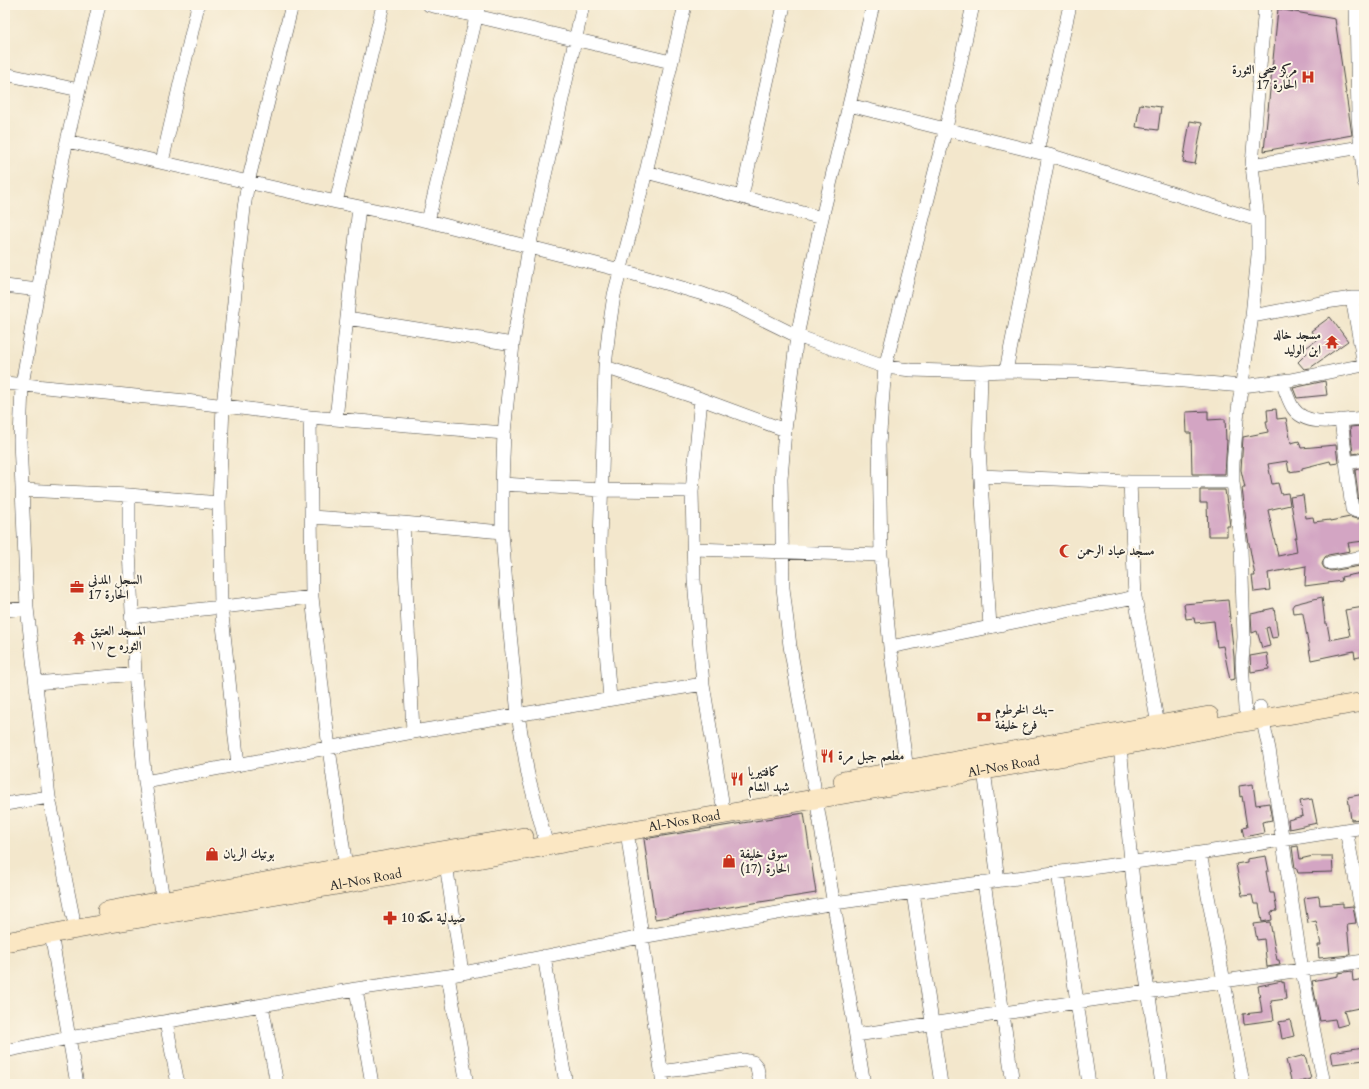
<svg xmlns="http://www.w3.org/2000/svg" width="1369" height="1089" font-family="Cardo,Amiri,serif">
  <style>
    .building { fill: #d3a5c3 }
    .lines { fill: none; stroke-linecap: round; stroke-linejoin: round }
    .street-casing { stroke: #494743; stroke-width: 14 }
    .secondary-casing { stroke: #494743; stroke-width: 20 }
    .street { stroke: #fff; stroke-width: 13 }
    .secondary { stroke: #fbe7c3; stroke-width: 19 }
    .labels { text-anchor: middle; dominant-baseline: central; stroke-width: 4; stroke-linejoin: round; paint-order: stroke }
    .poi-label { font-size: 13px; font-weight: bold; fill: #2b2b2b; stroke: #fcf5e5; text-anchor: start }
    .street-label { font-size: 13px; fill: #2b2b2b; stroke: #fcf5e5 }
  </style>
  <rect width="100%" height="100%" fill="#fcf5e5"/>
  <filter id="ink" filterUnits="userSpaceOnUse"><feTurbulence type="fractalNoise" baseFrequency=".025" numOctaves="2"/><feDisplacementMap in="SourceGraphic" scale="8" xChannelSelector="R" yChannelSelector="G"/><feConvolveMatrix kernelMatrix="1 2 1 2 8 2 1 2 1" color-interpolation-filters="sRGB"/></filter>
  <filter id="wash" filterUnits="userSpaceOnUse"><feTurbulence type="fractalNoise" baseFrequency=".012" numOctaves="4" result="noise"/><feDisplacementMap in="SourceGraphic" scale="16" xChannelSelector="R" yChannelSelector="G"/><feGaussianBlur stdDeviation="0.9" result="paint"/><feColorMatrix in="noise" values="0 0 0 0 0 0 0 0 0 0 0 0 0 0 0 0 0 1.4 0 .05"/><feComposite in="paint" operator="in"/></filter>
  <g filter="url(#wash)">
    <rect width="100%" height="100%" fill="#f3e7cc"/>
    <g id="blocks">
      <path class="building" d="M1278,9l57,10 17,116 -88,16z
        M1140,104l21,3 -3,23 -22,-3z
        M1190,121l12,2 -7,41 -12,-2z
        M1330,317l18,24 -38,27 -6,1 -6,-7 9,-9 -3,-4 13,-9 -6,-9z
        M1325,381l2,14 -30,3 -4,-10z
        M1276,409l1,10 9,-1 5,25 8,-2 2,7 35,-3 2,18 -7,1 -1,-3 -28,7v2l-13,2 -2,-11 -19,3 4,20 6,-1 3,11 7,-1 2,12 -22,5 10,46 19,-4 -2,-14h2l-7,-41 13,-2 3,23 7,-1 1,5 16,-2v1l20,-4 7,2 7,-1v23l-16,2 2,8 -22,4 -3,2 -3,7 2,4 7,3 29,-5 1,7 -20,4 1,4 -37,5 1,-20 -38,7 2,17 -16,2 -2,-16h3l-7,-38 -6,-50h3l-4,-18 2,-33 25,-5 -2,-11h2l-1,-11z
        M1208,411v9l17,-1 1,21h1l-2,34h-33l-1,-41h-4l-1,-21z
        M1361,426l3,26 -11,2 -3,-27z
        M1364,468v34l-5,1 -4,-33z
        M1200,490h25l5,36h-3v10h-19l-1,-33h-7z
        M1322,597l3,26h2l3,17 20,-4 -5,-26 19,-3v12l-3,1 2,19h1v17l-9,2 -1,-7 -43,9 -8,-46 -1,-2 -9,1 -1,-6 2,-3z
        M1228,600l6,57 1,22 -5,1 -7,-34 -6,1 -3,-26 -19,2 -1,-5 -8,1 -2,-15z
        M1274,608l4,29 -6,1 -3,-11 -3,1 4,18 -8,2 -5,-17 -5,2 -1,-19 14,-3v-1z
        M1267,653l2,16 -18,3 -1,-16z
        M1253,784l3,21 13,-2 3,17 -10,2 2,11 -20,4 -2,-9 5,-1 -5,-31 -2,1 -1,-11z
        M1364,794v15l-4,1 1,9 -10,1 -3,-23z
        M1312,799l5,24 -28,6 -1,-9 15,-4 -3,-15z
        M804,813l12,80 -161,26 -11,-80z
        M1298,846l2,13 13,-3h19l1,16 -35,1 -2,-6 -1,1 -3,-21z
        M1266,856l3,15h-3l4,22h4l3,18 -6,1 1,8 -10,2 -3,-18h-5l-2,-9 -10,1 -6,-32 11,-2v-3z
        M1319,896l1,9 23,-2v4l10,-1 3,17 -9,1 3,31 -31,3 -1,-13h3l-5,-24 -8,2 -4,-25z
        M1270,922l7,38h2l1,5 -13,2 -3,-28 -7,1 -3,-16z
        M1352,971l1,10 11,-2v28l-20,4 4,13 -11,3 -2,-8 -15,2 -8,-40 26,-5v-3z
        M1282,981v2l2,-1 2,17 -15,2 3,19 -30,4 -1,-10 19,-2 -4,-26z
        M1290,1020l4,16 -12,3 -3,-17z
        M1364,1047v13l-31,4 -2,-12z
        M1305,1055l6,24 -19,5 -6,-24z"/>
    </g>
  </g>
  <g filter="url(#ink)">
    <use href="#blocks" fill-opacity="0" stroke="#494743" stroke-width="1"/>
    <g class="lines">
      <g class="street-casing">
        <path id="street" d="M429,5l242,57
          M1356,5l2,112 6,65
          M5,74l74,16
          M849,105l200,50 209,65
          M67,141l269,61 92,19 192,49 83,24 33,12 61,30 88,31 26,3 70,2 25,-1 73,1 163,14 48,-6 74,-15
          M1037,152l33,-147
          M162,162l36,-157
          M1252,165l109,-18
          M646,172l176,46
          M742,196l42,-191
          M336,202l47,-197
          M428,221l51,-216
          M5,286l33,4
          M1352,298l12,67
          M1252,316l74,-14 26,-4h12
          M347,318l166,26
          M605,367l96,32 84,31
          M1006,371l43,-216
          M1282,381c3,9 6,19 11,27 14,21 50,11 71,10
          M5,383l181,18 124,16 194,16
          M701,399l-9,92 2,89 9,104 19,117
          M310,417l2,180 17,152 17,118
          M336,419l23,-212
          M1341,420l11,89 4,2 8,-1
          M1346,463l18,-3
          M980,476l150,6h103
          M1130,482l5,115 23,128
          M502,484l99,6 91,1
          M22,490l107,5 90,8
          M129,495v55l6,124 10,108 18,118
          M311,517l92,6 99,9
          M403,523l10,209
          M694,549l187,6
          M1330,563l34,-6
          M5,610l22,-2
          M131,617l181,-20
          M990,627l145,-30
          M890,647l100,-20 -11,-179 2,-76
          M36,683l99,-9
          M610,699l-9,-111 -1,-45 5,-176 4,-38 5,-34 32,-123 39,-167
          M1260,707l9,42 33,221 22,114
          M1245,709l-3,-47 2,-25 -2,-60 -1,-29 -8,-66v-19l5,-53 14,-94 6,-61v-35l-6,-55 13,-160
          M1120,746l15,157 27,181
          M238,765l-17,-159 -2,-103 4,-97 21,-198 4,-26 44,-177
          M907,770l-17,-123 -9,-92 -2,-110 6,-78 61,-239 27,-123
          M984,770l14,110
          M145,782l268,-50 290,-48
          M814,786l-24,-140 -7,-58 -2,-109 4,-49 12,-94 25,-118 51,-213
          M816,798l48,286
          M5,804l44,-7
          M1346,830l18,93
          M627,831l36,253
          M547,846l-19,-71 -10,-60 -10,-102 -6,-81v-48l2,-51 9,-89 16,-97 54,-242
          M1200,853l43,231
          M446,864l16,109
          M1058,872l31,212
          M984,882l29,202
          M913,892l28,192
          M73,917l-24,-120 -22,-189 -7,-168 2,-55 16,-95 25,-132 36,-153
          M51,934l26,150
          M544,956l22,128
          M448,976l19,108
          M356,989l16,95
          M262,1006l15,78
          M166,1022l12,62
          M856,1035l221,-33 287,-41
          M5,1051l64,-13 287,-49 92,-13 193,-39 193,-34 366,-50 164,-26
          M661,1072l83,-12 9,2 4,5 3,17"/>
      </g>
      <g class="secondary-casing">
        <g id="secondary">
          <path d="M843,781l366,-65"/>
          <path d="M107,911l239,-44 178,-30"/>
          <path id="s1" d="M5,942l100,-18 244,-41 278,-52 462,-79 137,-27 138,-23"/>
        </g>
      </g>
      <use href="#street" class="street"/>
      <use href="#secondary" class="secondary"/>
    </g>
  </g>
  <defs>
    <g id="hospital-bare" transform="scale(1.08)"><path d="M-5-5h3v3.5h4V-5h3V5h-3V1.5h-4V5h-3Z" fill="#c8321e" stroke="#fcf5e5" stroke-width="2.5" paint-order="stroke"/></g>
    <g id="temple-bare" transform="scale(1.08)"><path d="M0-6L5-2H3V0L6.5 2.5H4V6H1.5V3h-3V6H-4V2.5H-6.5L-3 0V-2H-5Z" fill="#c8321e" stroke="#fcf5e5" stroke-width="2.5" paint-order="stroke"/></g>
    <g id="mosque-bare" transform="scale(1.08)"><path d="M3.5-4.9A6 6 0 1 0 3.5 4.9A5 5 0 1 1 3.5-4.9Z" fill="#c8321e" stroke="#fcf5e5" stroke-width="2.5" paint-order="stroke"/></g>
    <g id="office-bare" transform="scale(1.08)"><path d="M-6-3h4V-5.5h4V-3h4V5H-6ZM-1-4.5V-3h2v-1.5ZM-6 0V1H6V0Z" fill="#c8321e" stroke="#fcf5e5" stroke-width="2.5" paint-order="stroke"/></g>
    <g id="bank-bare" transform="scale(1.08)"><path d="M-6-4H6V4H-6ZM0-2.3a2.3 2.3 0 1 0 0 4.6a2.3 2.3 0 1 0 0-4.6Z" fill="#c8321e" stroke="#fcf5e5" stroke-width="2.5" paint-order="stroke"/></g>
    <g id="restaurant-bare" transform="scale(1.08)"><path d="M-5-6h1v4h1v-4h1v4h1v-4h1v5L-1.5 .5V6h-2V.5L-5-1ZM5-6V6H3V1.5H1.5Q1.5-4 5-6Z" fill="#c8321e" stroke="#fcf5e5" stroke-width="2.5" paint-order="stroke"/></g>
    <g id="shop-bare" transform="scale(1.08)"><path d="M-5-2.5h2.3a2.7 3.5 0 0 1 5.4 0H5L5.5 6h-11ZM-1.5-2.5h3a1.5 2.3 0 0 0-3 0Z" fill="#c8321e" stroke="#fcf5e5" stroke-width="2.5" paint-order="stroke"/></g>
    <g id="pharmacy-bare" transform="scale(1.08)"><path d="M-2-6h4v4h4v4h-4v4h-4v-4h-4v-4h4Z" fill="#c8321e" stroke="#fcf5e5" stroke-width="2.5" paint-order="stroke"/></g>
  </defs>
  <g fill-rule="evenodd">
    <use href="#hospital-bare" x="1308" y="77"/>
    <use href="#temple-bare" x="1332" y="342"/>
    <use href="#mosque-bare" x="1066" y="551"/>
    <use href="#office-bare" x="77" y="587"/>
    <use href="#temple-bare" x="79" y="638"/>
    <use href="#bank-bare" x="984" y="717"/>
    <use href="#restaurant-bare" x="827" y="756"/>
    <use href="#restaurant-bare" x="737" y="779"/>
    <use href="#shop-bare" x="212" y="854"/>
    <use href="#shop-bare" x="729" y="861"/>
    <use href="#pharmacy-bare" x="390" y="918"/>
  </g>
  <g class="labels">
    <g class="poi-label">
      <text x="1297" y="70" text-anchor="end">مركز صحي الثورة<tspan x="1297" dy="15">الحارة 17</tspan></text>
      <text x="1321" y="335" text-anchor="end">مسجد خالد<tspan x="1321" dy="15">ابن الوليد</tspan></text>
      <text x="1077" y="551">مسجد عباد الرحمن</text>
      <text x="88" y="580">السجل المدني<tspan x="88" dy="15">الحارة 17</tspan></text>
      <text x="90" y="631">المسجد العتيق<tspan x="90" dy="15">الثوره ح ١٧</tspan></text>
      <text x="995" y="710">بنك الخرطوم-<tspan x="995" dy="15">فرع خليفة</tspan></text>
      <text x="838" y="756">مطعم جبل مرة</text>
      <text x="748" y="772">كافتيريا<tspan x="748" dy="15">شهد الشام</tspan></text>
      <text x="223" y="854">بوتيك الريان</text>
      <text x="740" y="854">سوق خليفة<tspan x="740" dy="15">الحارة (17)</tspan></text>
      <text x="401" y="918">صيدلية مكة 10</text>
    </g>
    <g class="street-label">
      <text stroke="none"><textPath href="#s1" startOffset="1014">Al-Nos Road</textPath></text>
      <text stroke="none"><textPath href="#s1" startOffset="690">Al-Nos Road</textPath></text>
      <text stroke="none"><textPath href="#s1" startOffset="366">Al-Nos Road</textPath></text>
    </g>
  </g>
  <rect width="1369" height="1089" fill="none" stroke="#fcf5e5" stroke-width="20"/>
</svg>
